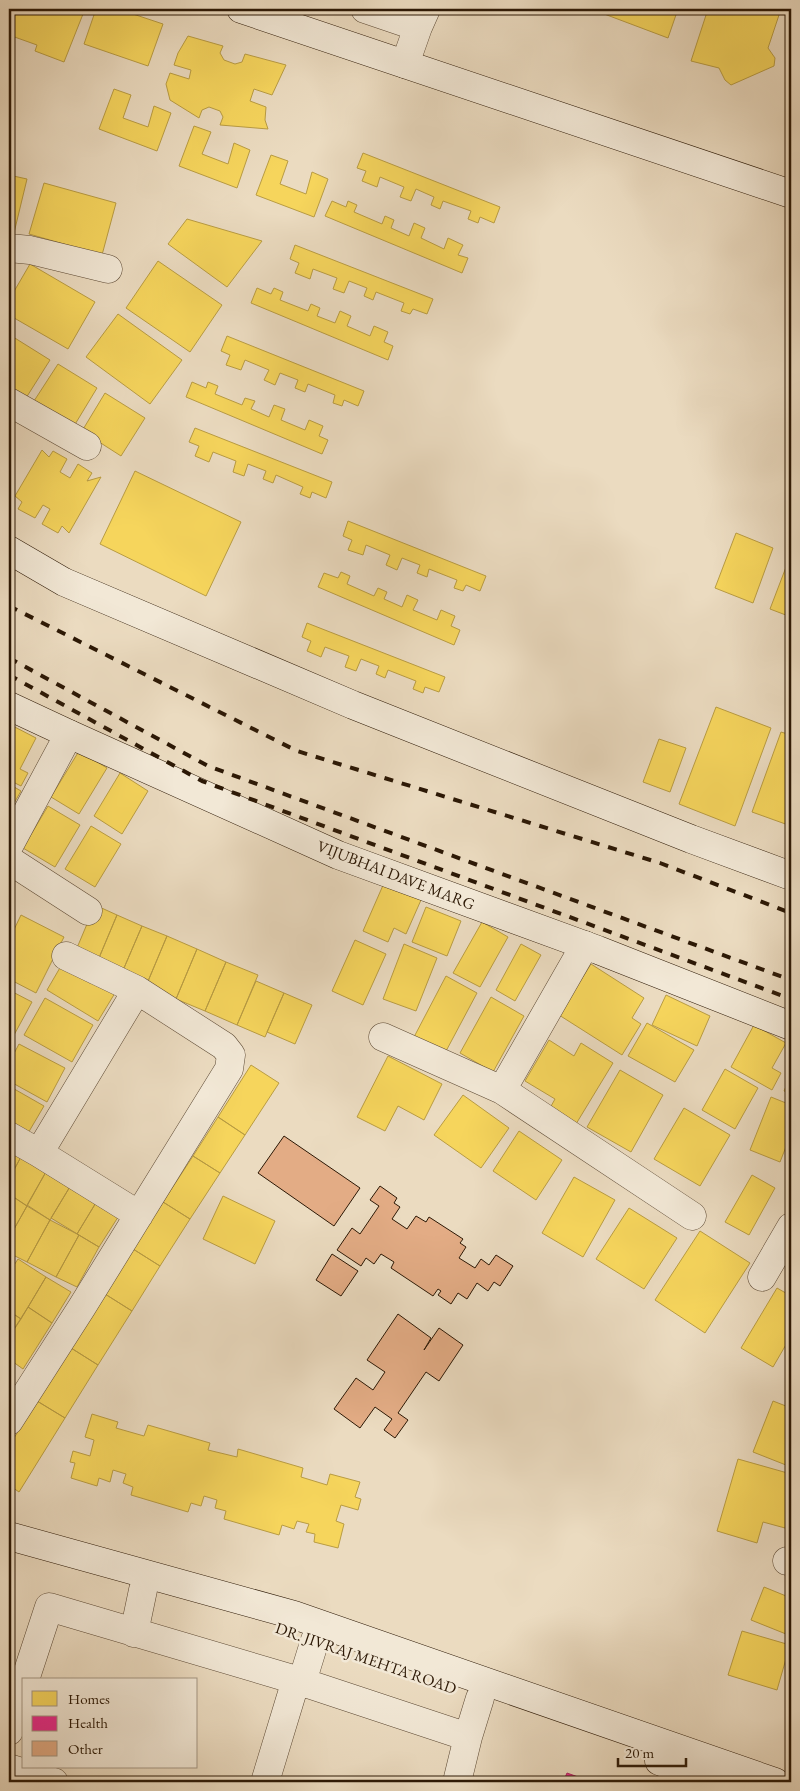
<svg xmlns="http://www.w3.org/2000/svg" width="800" height="1791" font-family="'EB Garamond',serif">
  <style>
    .homes { fill: #f6d55c; stroke: #b99c42 }
    .health { fill: #e7298a; stroke: #af2462 }
    .building { fill: #e3ac85; stroke: #2c1805 }
    .lines { fill: none; stroke-linecap: round; stroke-linejoin: round }
    .street-casing { stroke: #5c4934; stroke-width: 29 }
    .secondary-casing { stroke: #2c1805; stroke-width: 29 }
    .street { stroke: #f2e8d6; stroke-width: 28 }
    .secondary { stroke: #f2e8d6; stroke-width: 28 }
    .rail { stroke: #2c1805; stroke-width: 4; stroke-dasharray: 9 9; stroke-linecap: butt }
    .labels { text-anchor: middle; dominant-baseline: central; stroke-width: 5; stroke-linejoin: round; paint-order: stroke }
    .street-label { font-size: 16px; fill: #2c1805; stroke: #f2e8d6 }
  </style>
  <rect width="100%" height="100%" fill="#ebdbc0"/>
  <filter id="stains"><feTurbulence type="fractalNoise" baseFrequency=".004" numOctaves="4"/><feColorMatrix values="0 0 0 0 .2 0 0 0 0 .09 0 0 0 0 .02 0 0 0 .5 -.17"/></filter>
  <radialGradient id="worn" r=".72"><stop offset=".6" stop-color="#630" stop-opacity="0"/><stop offset="1" stop-color="#630" stop-opacity=".3"/></radialGradient>
  <path class="homes" d="M9,9h76l-21,53 -29,-11 2,-6 -28,-10z
    M96,9h22l45,15 -15,42 -64,-22z
    M591,9h87l-10,29z
    M708,9h73l-13,39 7,10 -1,8 -43,19 -6,-5 -6,-12 -28,-7z
    M188,36l35,10 -3,7 4,7 11,4 7,-2 3,-8 41,11 -14,30 -18,-6 -4,12 16,6 -1,13 3,9 -48,-4 3,-8 -3,-6 -11,-4 -7,3 -3,8 -29,-18 -4,-16 4,-11 19,6 2,-9 -17,-5 4,-12z
    M114,89l17,6 -8,23 25,9 6,-21 17,7 -14,38 -58,-22z
    M194,126l17,6 -9,22 26,10 6,-21 16,7 -13,38 -58,-22z
    M363,153l137,54 -6,16 -14,-6 -2,6 -10,-4 3,-8 -28,-10 -3,8 -9,-4 3,-8 -18,-8 -5,12 -11,-4 4,-10 -24,-10 -3,10 -15,-6 4,-10 -9,-3z
    M271,155l17,6 -8,23 26,10 6,-22 16,7 -14,38 -58,-22z
    M9,175l18,4 -14,58 -4,-1z
    M44,183l72,20 -14,52 -73,-21z
    M332,201l14,6 2,-6 9,4 -3,7 28,12 3,-8 9,4 -3,8 18,8 5,-13 11,5 -4,10 23,11 4,-11 15,7 -5,10 10,3 -6,15 -137,-57z
    M187,219l75,22 -35,46 -59,-43z
    M295,245l138,54 -6,15 -14,-5 -3,5 -9,-3 3,-8 -28,-11 -3,8 -9,-4 3,-8 -18,-7 -5,12 -11,-4 4,-11 -24,-9 -3,10 -15,-6 4,-10 -9,-4z
    M158,261l64,44 -32,47 -64,-44z
    M30,264l65,38 -27,47 -59,-34v-15z
    M257,288l14,6 3,-6 9,4 -3,8 28,11 3,-7 9,4 -3,8 18,7 5,-12 11,5 -4,10 23,10 4,-10 14,6 -4,10 9,4 -5,14 -137,-57z
    M118,314l64,46 -32,44 -64,-47z
    M10,335l40,25 -24,38 -17,-11v-49z
    M227,336l137,55 -6,15 -14,-6 -2,6 -9,-3 2,-8 -27,-11 -3,8 -10,-4 3,-8 -18,-7 -5,12 -11,-5 5,-10 -24,-10 -4,10 -15,-5 4,-10 -9,-4z
    M58,364l39,24 -23,38 -40,-25z
    M192,382l14,6 2,-6 10,4 -3,8 27,11 3,-7 10,3 -4,8 18,8 5,-12 11,4 -4,11 24,10 4,-10 14,6 -4,10 9,4 -6,14 -136,-57z
    M105,393l40,25 -24,38 -39,-25z
    M195,428l137,54 -6,16 -14,-6 -2,6 -10,-4 3,-7 -27,-12 -3,8 -10,-4 3,-8 -18,-7 -4,12 -11,-4 3,-11 -23,-9 -4,10 -14,-6 4,-10 -10,-4z
    M42,450l7,7 4,-6 14,8 -7,13 10,6 8,-14 14,9 -5,8 14,-4 -32,56 -7,-7 -4,7 -16,-9 8,-15 -7,-4 -8,13 -17,-9 4,-7 -7,-6z
    M135,471l106,51 -35,74 -106,-52z
    M348,521l138,55 -6,15 -14,-6 -3,6 -9,-3 3,-8 -28,-11 -2,8 -10,-4 3,-8 -18,-7 -5,12 -11,-5 4,-10 -24,-10 -3,10 -15,-5 4,-10 -9,-4z
    M736,533l37,15 -20,55 -38,-15z
    M791,554v63l-21,-8z
    M341,572l9,4 -3,8 27,12 4,-8 9,4 -3,7 18,8 5,-12 11,5 -5,10 24,10 4,-10 14,6 -4,10 9,4 -6,15 -136,-58 6,-14 14,5z
    M307,623l138,54 -6,15 -14,-5 -2,6 -10,-4 3,-8 -28,-11 -3,8 -9,-4 3,-8 -18,-7 -5,12 -11,-4 4,-11 -24,-9 -4,10 -14,-6 4,-10 -9,-4z
    M716,707l55,21 -36,98 -56,-22z
    M9,724l27,14 -16,31 8,4 -7,13 -12,-6z
    M781,732l10,3v91l-39,-14z
    M659,739l27,9 -16,44 -27,-10z
    M79,751l28,17 -28,46 -28,-17z
    M120,773l28,18 -26,43 -28,-18z
    M9,784l12,7 -12,21z
    M48,806l32,19 -25,42 -32,-19z
    M91,826l30,18 -26,43 -30,-18z
    M384,883l37,17 -15,34 -12,-6 -6,14 -25,-11z
    M95,905l22,10 -21,50 -22,-10z
    M426,907l35,14 -14,35 -35,-14z
    M21,915l43,22 -28,56 -27,-14v-39z
    M117,915l25,11 -21,49 -25,-10z
    M482,922l26,15 -28,50 -27,-14z
    M142,926l25,10 -21,50 -25,-11z
    M167,936l30,13 -21,50 -30,-13z
    M355,940l31,14 -23,51 -31,-14z
    M404,944l33,14 -21,53 -33,-12z
    M521,944l20,11 -26,46 -19,-11z
    M197,949l29,13 -21,49 -29,-12z
    M226,962l32,13 -21,50 -32,-14z
    M591,964l53,34 -12,20 9,6 -19,31 -63,-40z
    M61,966l29,17 5,-9 20,19 -17,28 -51,-31z
    M446,976l31,17 -32,60 -31,-16z
    M256,981l28,12 -19,44 -28,-12z
    M9,990l23,12 -18,33 -5,-3z
    M284,993l28,12 -17,39 -28,-12z
    M666,995l44,21 -13,30 -45,-21z
    M491,997l33,19 -31,56 -33,-19z
    M45,998l48,27 -21,37 -48,-27z
    M647,1023l47,27 -19,32 -47,-26z
    M754,1025l32,18 -14,25 9,5 -9,17 -41,-23z
    M549,1040l25,16 7,-13 32,20 -37,61 -26,-16 5,-9 -30,-18z
    M19,1044l46,24 -18,34 -38,-21v-18z
    M388,1056l54,28 -18,36 -26,-14 -13,25 -28,-14z
    M251,1065l28,18 -34,52 -27,-18z
    M725,1069l33,19 -23,41 -33,-19z
    M620,1070l43,25 -32,57 -44,-25z
    M791,1075v19l-7,-3z
    M9,1086l35,20 -20,34 -15,-10z
    M463,1095l46,33 -28,40 -47,-33z
    M771,1097l20,8v29l-11,28 -30,-12z
    M684,1108l46,27 -30,51 -46,-27z
    M218,1117l27,18 -25,38 -27,-17z
    M519,1131l43,29 -26,40 -43,-29z
    M9,1147l13,8 -13,24z
    M22,1155l25,15 -20,36 -18,-12v-15z
    M193,1156l27,17 -30,46 -27,-17z
    M47,1170l24,15 -21,35 -23,-15z
    M752,1175l23,13 -26,47 -24,-13z
    M574,1177l41,23 -32,57 -41,-24z
    M71,1185l26,16 -20,33 2,1 -28,-17z
    M9,1194l18,12 -18,32z
    M223,1196l52,25 -20,43 -52,-25z
    M97,1201l23,13 -21,33 -22,-13z
    M163,1202l27,17 -30,47 -27,-17z
    M27,1206l23,14 -23,42 -18,-9v-15z
    M629,1208l48,30 -33,51 -48,-30z
    M50,1220l29,15 -23,42 -29,-15z
    M700,1231l50,32 -45,70 -50,-33z
    M79,1235l20,12 -22,40 -21,-10z
    M133,1249l27,17 -28,45 -27,-17z
    M18,1259l28,18 -25,42 -12,-8v-38z
    M46,1277l25,15 -19,31 -24,-16z
    M777,1288l14,8v40l-18,31 -32,-19z
    M105,1294l27,17 -34,54 -27,-17z
    M28,1307l24,16 -29,46 -14,-10v-22z
    M9,1311l12,8 -12,18z
    M71,1348l27,17 -33,53 -28,-17z
    M37,1401l28,17 -46,74 -10,-7v-39z
    M773,1401l18,7v59l-38,-15z
    M92,1414l26,8 -2,6 28,8 4,-11 62,18 -2,7 29,7 1,-8 65,19 -2,9 26,8 3,-11 30,8 -5,15 6,2 -3,11 -17,-5 -5,16 8,3 -6,24 -24,-6 1,-8 -9,-2 3,-8 -12,-3 -3,8 -12,-4 -3,10 -55,-16 2,-8 -11,-3 2,-8 -13,-4 -3,10 -10,-3 -3,9 -57,-17 2,-8 -10,-4 3,-9 -13,-4 -3,12 -11,-4 -2,8 -26,-8 4,-15 -5,-1 3,-11 17,5 4,-16 -9,-3z
    M738,1459l53,15v34l-6,20 -22,-6 -6,21 -40,-12z
    M764,1587l27,11v38l-40,-16z
    M742,1631l48,14 -13,45 -49,-15z"/>
  <path class="health" d="M567,1773l25,9h-29z"/>
  <path class="building" d="M284,1136l76,52 -26,38 -76,-53z
    M380,1186l17,12 -3,5 6,4 -8,12 15,10 9,-13 10,6 3,-5 34,22 -3,4 6,4 -7,11 16,10 6,-9 8,6 7,-10 17,11 -13,20 -6,-4 -6,9 -11,-8 -10,16 -9,-6 -7,11 -13,-9 3,-4 -3,-2 -5,7 -42,-28 3,-6 -13,-8 -7,10 -8,-6 -5,8 -24,-16 15,-22 8,6 19,-28 -9,-6z
    M332,1254l26,17 -17,25 -25,-16z
    M398,1314l33,24 -7,12 15,-22 24,17 -24,36 -13,-9 -28,41 10,7 -13,18 -11,-8 8,-11 -17,-12 -15,21 -26,-19 22,-31 17,12 12,-18 -18,-12z"/>
  <g class="lines">
    <g class="street-casing">
      <path id="street" d="M365,9l53,18 8,-18
        M405,64l13,-37
        M9,248l21,2 78,19
        M9,402l78,44
        M9,846l60,-112
        M9,860l79,51
        M66,956l71,34
        M383,1037l119,53 190,126
        M502,1090l83,-145
        M9,1136l30,17
        M762,1277l29,-50
        M9,1421l73,-114 147,-238 2,-14 -7,-9 -87,-56 -98,163 100,62
        M787,1561l4,1
        M134,1633l9,-43
        M25,1680l24,-73 247,73 -31,102
        M296,1680l172,57 -11,45
        M302,1682l13,-42
        M9,1731l15,-47
        M468,1737l12,-39
        M9,1768l45,14"/>
    </g>
    <g class="secondary-casing">
      <path id="secondary" d="M241,9l550,185
        M9,550l55,32 289,123 338,134 100,37
        M9,706l60,28 269,121 260,95 193,76
        M9,1536l285,79 481,167
        M659,1761l57,21"/>
    </g>
    <use href="#street" class="street"/>
    <use href="#secondary" class="secondary"/>
    <path class="rail" d="M9,606l288,145 363,112 131,50
      M9,658l199,108 583,214
      M9,675l193,106 589,218"/>
  </g>
  <g class="labels">
    <g class="street-label">
      <text transform="translate(396 875) rotate(21)">VIJUBHAI DAVE MARG</text>
      <text transform="translate(366 1658) rotate(19)">DR. JIVRAJ MEHTA ROAD</text>
    </g>
  </g>
  <rect width="800" height="1791" fill="none" stroke="#ebdbc0" stroke-width="30"/>
  <rect x="10" y="10" width="780" height="1771" fill="none" stroke="#2c1805" stroke-width="2.5"/>
  <rect x="15" y="15" width="770" height="1761" fill="none" stroke="#2c1805"/>
  <rect x="22" y="1678" width="175" height="90" fill="#f2e8d6" stroke="#a39582"/>
  <rect x="32" y="1691" width="25" height="15" fill="#f6d55c" stroke="#a39582"/>
  <text x="68" y="1704" font-size="15" fill="#2c1805">Homes</text>
  <rect x="32" y="1716" width="25" height="15" fill="#e7298a" stroke="#a39582"/>
  <text x="68" y="1728" font-size="15" fill="#2c1805">Health</text>
  <rect x="32" y="1741" width="25" height="15" fill="#e3ac85" stroke="#a39582"/>
  <text x="68" y="1754" font-size="15" fill="#2c1805">Other</text>
  <path d="M618 1758v8h68v-8" fill="none" stroke="#2c1805" stroke-width="2.5"/>
  <text x="625" y="1758" font-size="15" fill="#2c1805" stroke="#f2e8d6" stroke-width="4" paint-order="stroke">20 m</text>
  <rect width="100%" height="100%" filter="url(#stains)"/>
  <rect width="100%" height="100%" fill="url(#worn)"/>
</svg>
